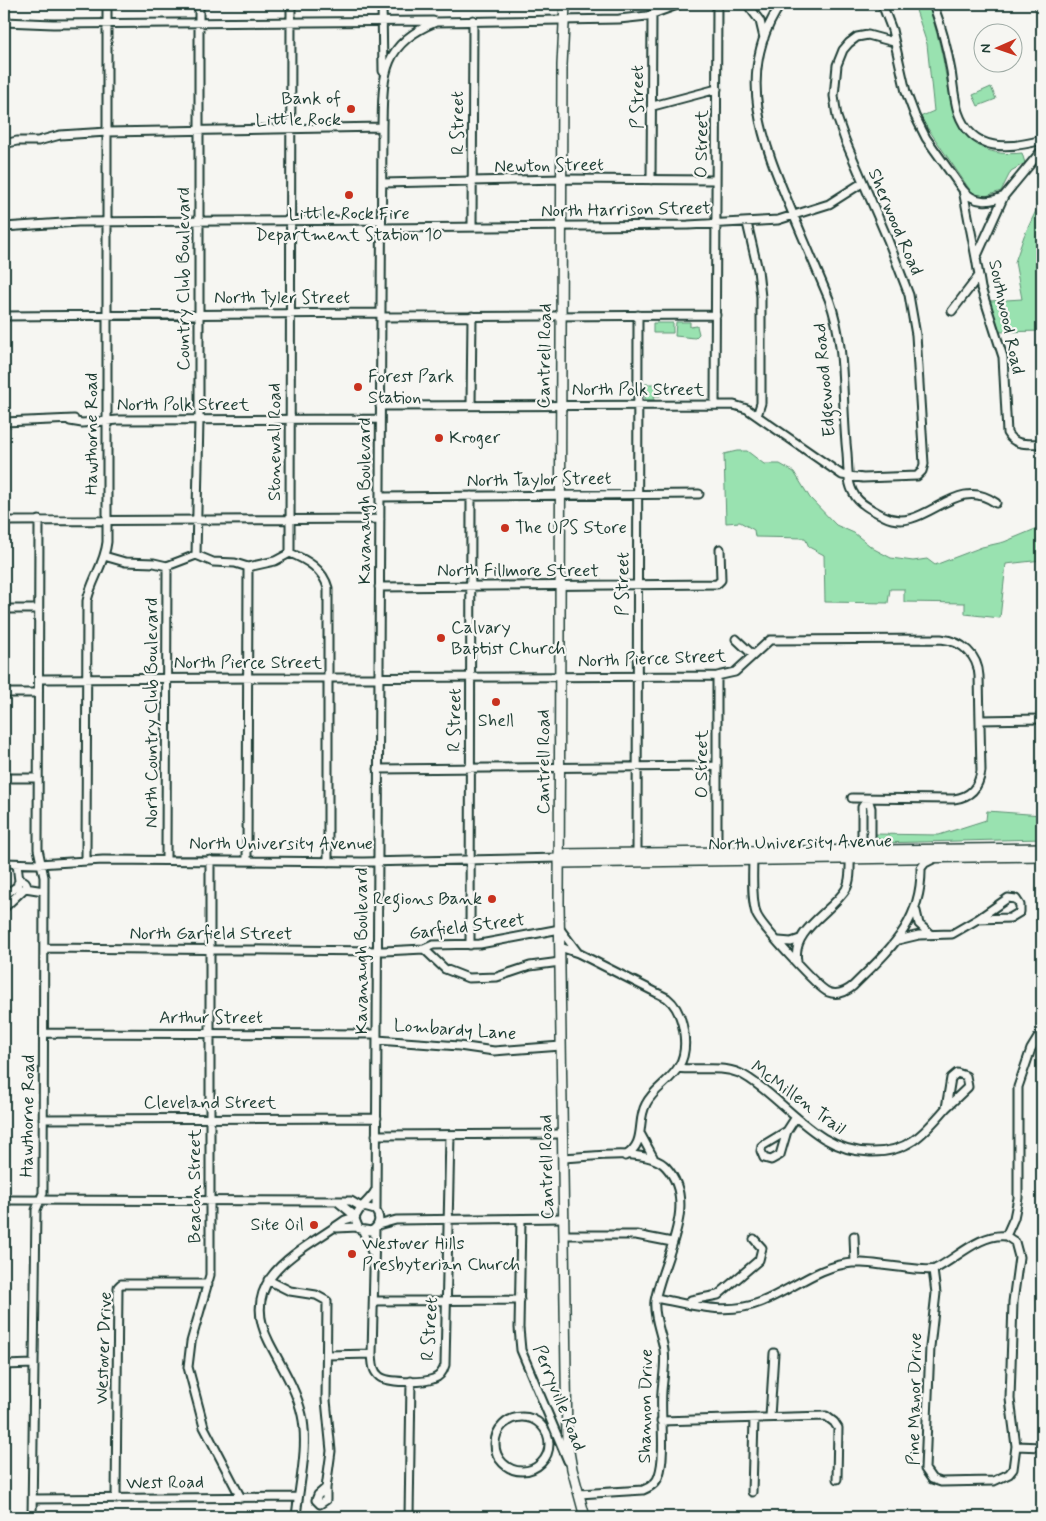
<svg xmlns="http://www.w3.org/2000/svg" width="1046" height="1521" font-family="Mynerve,sans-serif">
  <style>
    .green { fill: #99e2b0; stroke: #5c9072 }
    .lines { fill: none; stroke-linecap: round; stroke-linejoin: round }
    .minor-casing { stroke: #1f3d34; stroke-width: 11 }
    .major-casing { stroke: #1f3d34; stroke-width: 12 }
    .minor { stroke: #f6f6f2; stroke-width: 7 }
    .major { stroke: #f6f6f2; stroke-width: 9 }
    .poi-dot { fill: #c8321e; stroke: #f6f6f2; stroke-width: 2 }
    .labels { text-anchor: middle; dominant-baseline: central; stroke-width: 4.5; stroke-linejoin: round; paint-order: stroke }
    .street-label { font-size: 18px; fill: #1f3d34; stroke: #f6f6f2 }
    .poi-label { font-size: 18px; fill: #1f3d34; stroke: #f6f6f2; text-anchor: start }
  </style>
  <rect width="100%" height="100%" fill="#f6f6f2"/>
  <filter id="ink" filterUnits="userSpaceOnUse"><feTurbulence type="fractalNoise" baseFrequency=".02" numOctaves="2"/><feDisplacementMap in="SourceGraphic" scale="10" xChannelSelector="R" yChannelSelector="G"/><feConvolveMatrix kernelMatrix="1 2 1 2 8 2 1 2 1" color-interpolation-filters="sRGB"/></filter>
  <g filter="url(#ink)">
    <path class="green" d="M914,4h14c6,18 11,36 15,55 9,50 14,101 79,94l3,10 -14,8 -10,20 -15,5 -9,-1 -7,-5 -50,-73 14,-6 -7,-67z
      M991,87l5,12 -18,7 -5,-11z
      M1042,198v133l-42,1 -10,-31 32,-2 -7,-37 9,-26z
      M676,322h14v5l7,-1 2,8 -4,4 -20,-2z
      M653,323h20v10h-20z
      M645,384h15v12h-6v4h-9z
      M737,451h10l17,13h16l14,8 16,26 26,27 18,8 20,16 17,9 22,3 14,-2 8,6 47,-18 22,-5 29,-12 9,-1v31l-36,4 -6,54 -35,-4v-11l-61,-1v-13h-14l-2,14 -63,-1 -1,-47 -15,-8 -4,-9 -50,-1 -1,-7 -14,-8 -14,1 -2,-69z
      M987,811l55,4v24l-164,4 -3,-9 64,1 47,-15z"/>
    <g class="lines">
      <g class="minor-casing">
        <path id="minor" d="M291,4l-1,546v3c17,7 33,16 38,35v274
          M382,4l1,67
          M747,4l13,17 4,17
          M781,4c-48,70 -17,141 12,210 12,29 24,57 36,85 18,49 12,103 18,154 1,13 0,30 7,41 5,10 20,17 30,22 40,20 70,-44 112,-13
          M882,4l10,26 14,62 9,24 11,22 37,52 13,68
          M933,4c8,21 14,44 18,67 2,13 3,28 7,41 14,41 51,37 84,28
          M1039,4l3,8
          M4,22l49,2 380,-3
          M653,106l64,-17
          M4,144l13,-3h21l22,-6 47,-3 275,-5
          M1042,150l-38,46 -28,62 5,30 22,69 4,76c8,14 22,10 35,11
          M651,180l1,-166
          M382,183l181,-4 153,1
          M963,190c10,13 28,13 41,6
          M747,223l11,47 3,27v106l-4,13
          M472,226l1,-206
          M4,227l74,-5 303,-2
          M381,228l307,-3 90,-5 51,-16 33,-21
          M952,311l26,-34
          M4,316l377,-3
          M381,317l335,-2
          M715,404l2,-400
          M471,405l1,-89
          M380,406l354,-1 13,4 95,66 21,3 54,-2 5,-5 2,-7 -8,-129 -7,-40 -21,-55 -43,-100 -8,-23 -3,-21 3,-31 6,-15 6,-7 8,-6 11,-2 26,7
          M70,421l12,2 36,-3 262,-1
          M4,422l70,-3
          M380,497l319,-3
          M4,521l376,-2
          M196,555l3,-135v-416
          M196,555l17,7 22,1 13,4 27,-6 15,-8
          M104,556l21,6 29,1 13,3 29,-11
          M379,587l338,-3 4,-4 -1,-31
          M4,609h34
          M736,639l17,16
          M39,679l678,-3 18,-4 35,-32 171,-1c21,2 37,16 38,37l2,95c-2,16 -10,26 -27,28l-102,-1
          M4,693h34
          M980,720l62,-1
          M378,769l338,-3
          M4,778h34
          M850,849l12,-9v-33l6,-8 3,9v31l12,11
          M717,853v-177
          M637,854l1,-539
          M753,856c0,17 -2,41 3,57 3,11 62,75 72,79 10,4 18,0 25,-6 36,-36 69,-63 68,-118l4,-5 10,-5
          M166,860l1,-294
          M210,860v415l-19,67 -3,25 16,60 37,71
          M247,860l1,-293
          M86,861l1,-260c4,-20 18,-38 20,-59v-538
          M4,863l34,1 65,-4 260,2 196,-4
          M17,864l2,17
          M17.5 885a4.5 4.5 0 1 1 9 0a4.5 4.5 0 1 1-9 0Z
          M25,888l19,3
          M4,895l14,-9
          M4,908l20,-19
          M916,911l3,13 11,10
          M898,940l21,-5 33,-1 26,-15 32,-1 10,-6v-7l-4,-6 -8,-1 -30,21
          M779,941l12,1 9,-3
          M470,945l1,-449
          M560,947l18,6 89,45c17,13 23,50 12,68 -8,15 -26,23 -33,38 -10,18 1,39 -21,52
          M44,948l340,3 40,-2 9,-4 47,-1 80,-15 18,24
          M424,949l21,20 23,9 29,-1 33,-11 30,-4
          M797,961c-6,-31 35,-49 49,-72 5,-9 4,-21 4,-31
          M44,1033l333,1
          M377,1040l82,6 35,5 67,-5
          M678,1068c20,3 42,-3 61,5 10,4 19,12 28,19 33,27 58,59 103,60 37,1 53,-17 76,-44
          M957,1073l9,3 2,11 -22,21 5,-30z
          M43,1119l334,-1
          M787,1131l-7,24 -9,5 -7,-2 -3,-7 1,-5z
          M787,1131l9,-14
          M376,1135l187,-1
          M641,1135l12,22
          M563,1158c26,-1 85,-11 103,9 34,37 -4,93 -11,134 -2,15 7,34 9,49 2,14 -1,27 -2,41 -2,23 4,63 -3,84 -2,8 -8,12 -16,15l-64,4
          M4,1200l347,1 12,7
          M338,1202l17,14
          M364,1207l11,3c6,7 5,16 -4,21l-12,-2 -4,-10c2,-11 15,-18 20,-28
          M376,1210l6,-1083c1,-51 -1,-83 54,-105l183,-3 28,-3 33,-12
          M521,1219l-2,109 2,22 47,111
          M378,1225l18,-5 168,-2
          M337,1228l20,-1
          M375,1229l-3,125c1,8 0,16 7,22 7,7 44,7 54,3 7,-2 10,-7 12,-14l5,-230
          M363,1231l9,21
          M564,1235h72l36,7
          M854,1236l1,27
          M1006,1236l8,-18 4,-20v-111l13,-38 11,-18
          M268,1280l22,11 26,4 11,6 -1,99 5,51 -5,37
          M656,1298c35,7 71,18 105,4 31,-12 57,-36 91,-39 16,-2 73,10 83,6 21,-10 45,-36 71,-33l9,6 4,15 -6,45 -3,97 6,47 -3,23 -4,5 -15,7 -53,1 -9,-3 -7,-10 5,-122 6,-54 -3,-23
          M374,1301l146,-1
          M689,1304l2,-4 27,-5 41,-35 3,-12 -8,-9
          M327,1355l45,-1
          M4,1365l30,-1
          M770,1417l4,-64
          M495 1444a27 27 0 1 1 54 0a27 27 0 1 1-54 0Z
          M661,1421l165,-5 8,6 4,6 -1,51
          M1016,1446l26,1
          M326,1488v12l-6,4 -4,-4 2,-5z
          M752,1492l2,-73
          M33,1499l265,-2
          M116,1499l2,-212 3,-3h87
          M32,1517l4,-307 7,-17 1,-316 -6,-28 1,-329
          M296,1517c3,-32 13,-70 6,-102 -6,-27 -21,-49 -33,-73 -33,-65 33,-91 76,-122l10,-3
          M409,1517l2,-136"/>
      </g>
      <g class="major-casing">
        <path id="major" d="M565,4l-3,61 -3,838 8,537 5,29 13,48
          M559,854l483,-6
          M559,863l483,-7"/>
      </g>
      <use href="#minor" class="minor"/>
      <use href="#major" class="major"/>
    </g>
  </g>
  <g class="poi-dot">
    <circle cx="351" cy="109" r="5"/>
    <circle cx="349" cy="195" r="5"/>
    <circle cx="358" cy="387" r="5"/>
    <circle cx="439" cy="438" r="5"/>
    <circle cx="505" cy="528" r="5"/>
    <circle cx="441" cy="638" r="5"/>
    <circle cx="496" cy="702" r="5"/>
    <circle cx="492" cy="899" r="5"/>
    <circle cx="314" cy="1225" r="5"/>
    <circle cx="352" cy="1254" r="5"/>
  </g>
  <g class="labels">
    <g class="street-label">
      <text transform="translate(638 97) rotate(-90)">P Street</text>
      <text transform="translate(458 123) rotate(-90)">R Street</text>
      <text transform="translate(702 144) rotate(-89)">O Street</text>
      <text transform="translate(549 166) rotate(-1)">Newton Street</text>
      <text transform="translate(626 210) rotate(-1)">North Harrison Street</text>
      <text transform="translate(895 222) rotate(67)">Sherwood Road</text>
      <text transform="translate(184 279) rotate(-90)">Country Club Boulevard</text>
      <text x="282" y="298">North Tyler Street</text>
      <text transform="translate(1006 317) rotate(78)">Southwood Road</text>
      <text transform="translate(545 356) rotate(-89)">Cantrell Road</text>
      <text transform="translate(825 380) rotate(-95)">Edgewood Road</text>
      <text x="638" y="390">North Polk Street</text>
      <text x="183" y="405">North Polk Street</text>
      <text transform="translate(92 434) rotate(-90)">Hawthorne Road</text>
      <text transform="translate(275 442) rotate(-90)">Stonewall Road</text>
      <text transform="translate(539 480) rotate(-1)">North Taylor Street</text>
      <text transform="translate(365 501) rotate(-90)">Kavanaugh Boulevard</text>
      <text x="518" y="571">North Fillmore Street</text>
      <text transform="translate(623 584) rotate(-89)">P Street</text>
      <text transform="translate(652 659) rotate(-2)">North Pierce Street</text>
      <text x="248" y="663">North Pierce Street</text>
      <text transform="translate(152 713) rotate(-90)">North Country Club Boulevard</text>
      <text transform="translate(455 720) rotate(-89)">R Street</text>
      <text transform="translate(544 762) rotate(-90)">Cantrell Road</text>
      <text transform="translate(702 764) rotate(-90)">O Street</text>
      <text transform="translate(800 843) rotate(-1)">North University Avenue</text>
      <text x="281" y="844">North University Avenue</text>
      <text transform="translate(467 927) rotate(-7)">Garfield Street</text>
      <text x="211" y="934">North Garfield Street</text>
      <text transform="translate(362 951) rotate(-90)">Kavanaugh Boulevard</text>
      <text x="211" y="1018">Arthur Street</text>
      <text transform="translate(455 1030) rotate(4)">Lombardy Lane</text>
      <text transform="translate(798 1098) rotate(36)">McMillen Trail</text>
      <text x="210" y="1103">Cleveland Street</text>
      <text transform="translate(28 1116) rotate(-89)">Hawthorne Road</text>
      <text transform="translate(547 1167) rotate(-91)">Cantrell Road</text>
      <text transform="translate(195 1186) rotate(-90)">Beacon Street</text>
      <text transform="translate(430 1329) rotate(-86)">R Street</text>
      <text transform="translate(104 1348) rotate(-88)">Westover Drive</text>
      <text transform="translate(559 1398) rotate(68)">Perryville Road</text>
      <text transform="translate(915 1399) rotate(-89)">Pine Manor Drive</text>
      <text transform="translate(646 1406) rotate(-89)">Shannon Drive</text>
      <text transform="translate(165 1483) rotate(-1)">West Road</text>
    </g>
    <g class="poi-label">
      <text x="341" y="99" text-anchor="end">Bank of<tspan x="341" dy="21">Little Rock</tspan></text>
      <text x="349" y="214" text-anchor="middle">Little Rock Fire<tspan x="349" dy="21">Department Station 10</tspan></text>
      <text x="368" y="377">Forest Park<tspan x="368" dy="21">Station</tspan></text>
      <text x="449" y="438">Kroger</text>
      <text x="515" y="528">The UPS Store</text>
      <text x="451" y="628">Calvary<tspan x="451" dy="21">Baptist Church</tspan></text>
      <text x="496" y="721" text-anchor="middle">Shell</text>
      <text x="482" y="899" text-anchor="end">Regions Bank</text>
      <text x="304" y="1225" text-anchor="end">Site Oil</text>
      <text x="362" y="1244">Westover Hills<tspan x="362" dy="21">Presbyterian Church</tspan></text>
    </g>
  </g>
  <rect width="1046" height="1521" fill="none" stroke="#f6f6f2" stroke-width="20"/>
  <rect x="10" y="10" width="1026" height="1501" fill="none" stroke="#1f3d34" stroke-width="2" filter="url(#ink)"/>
  <g transform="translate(998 48) rotate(268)"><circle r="24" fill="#f6f6f2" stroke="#a0aca6"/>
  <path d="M0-4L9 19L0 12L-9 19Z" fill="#c8321e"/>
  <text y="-8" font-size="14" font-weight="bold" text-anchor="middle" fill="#1f3d34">N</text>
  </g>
</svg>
